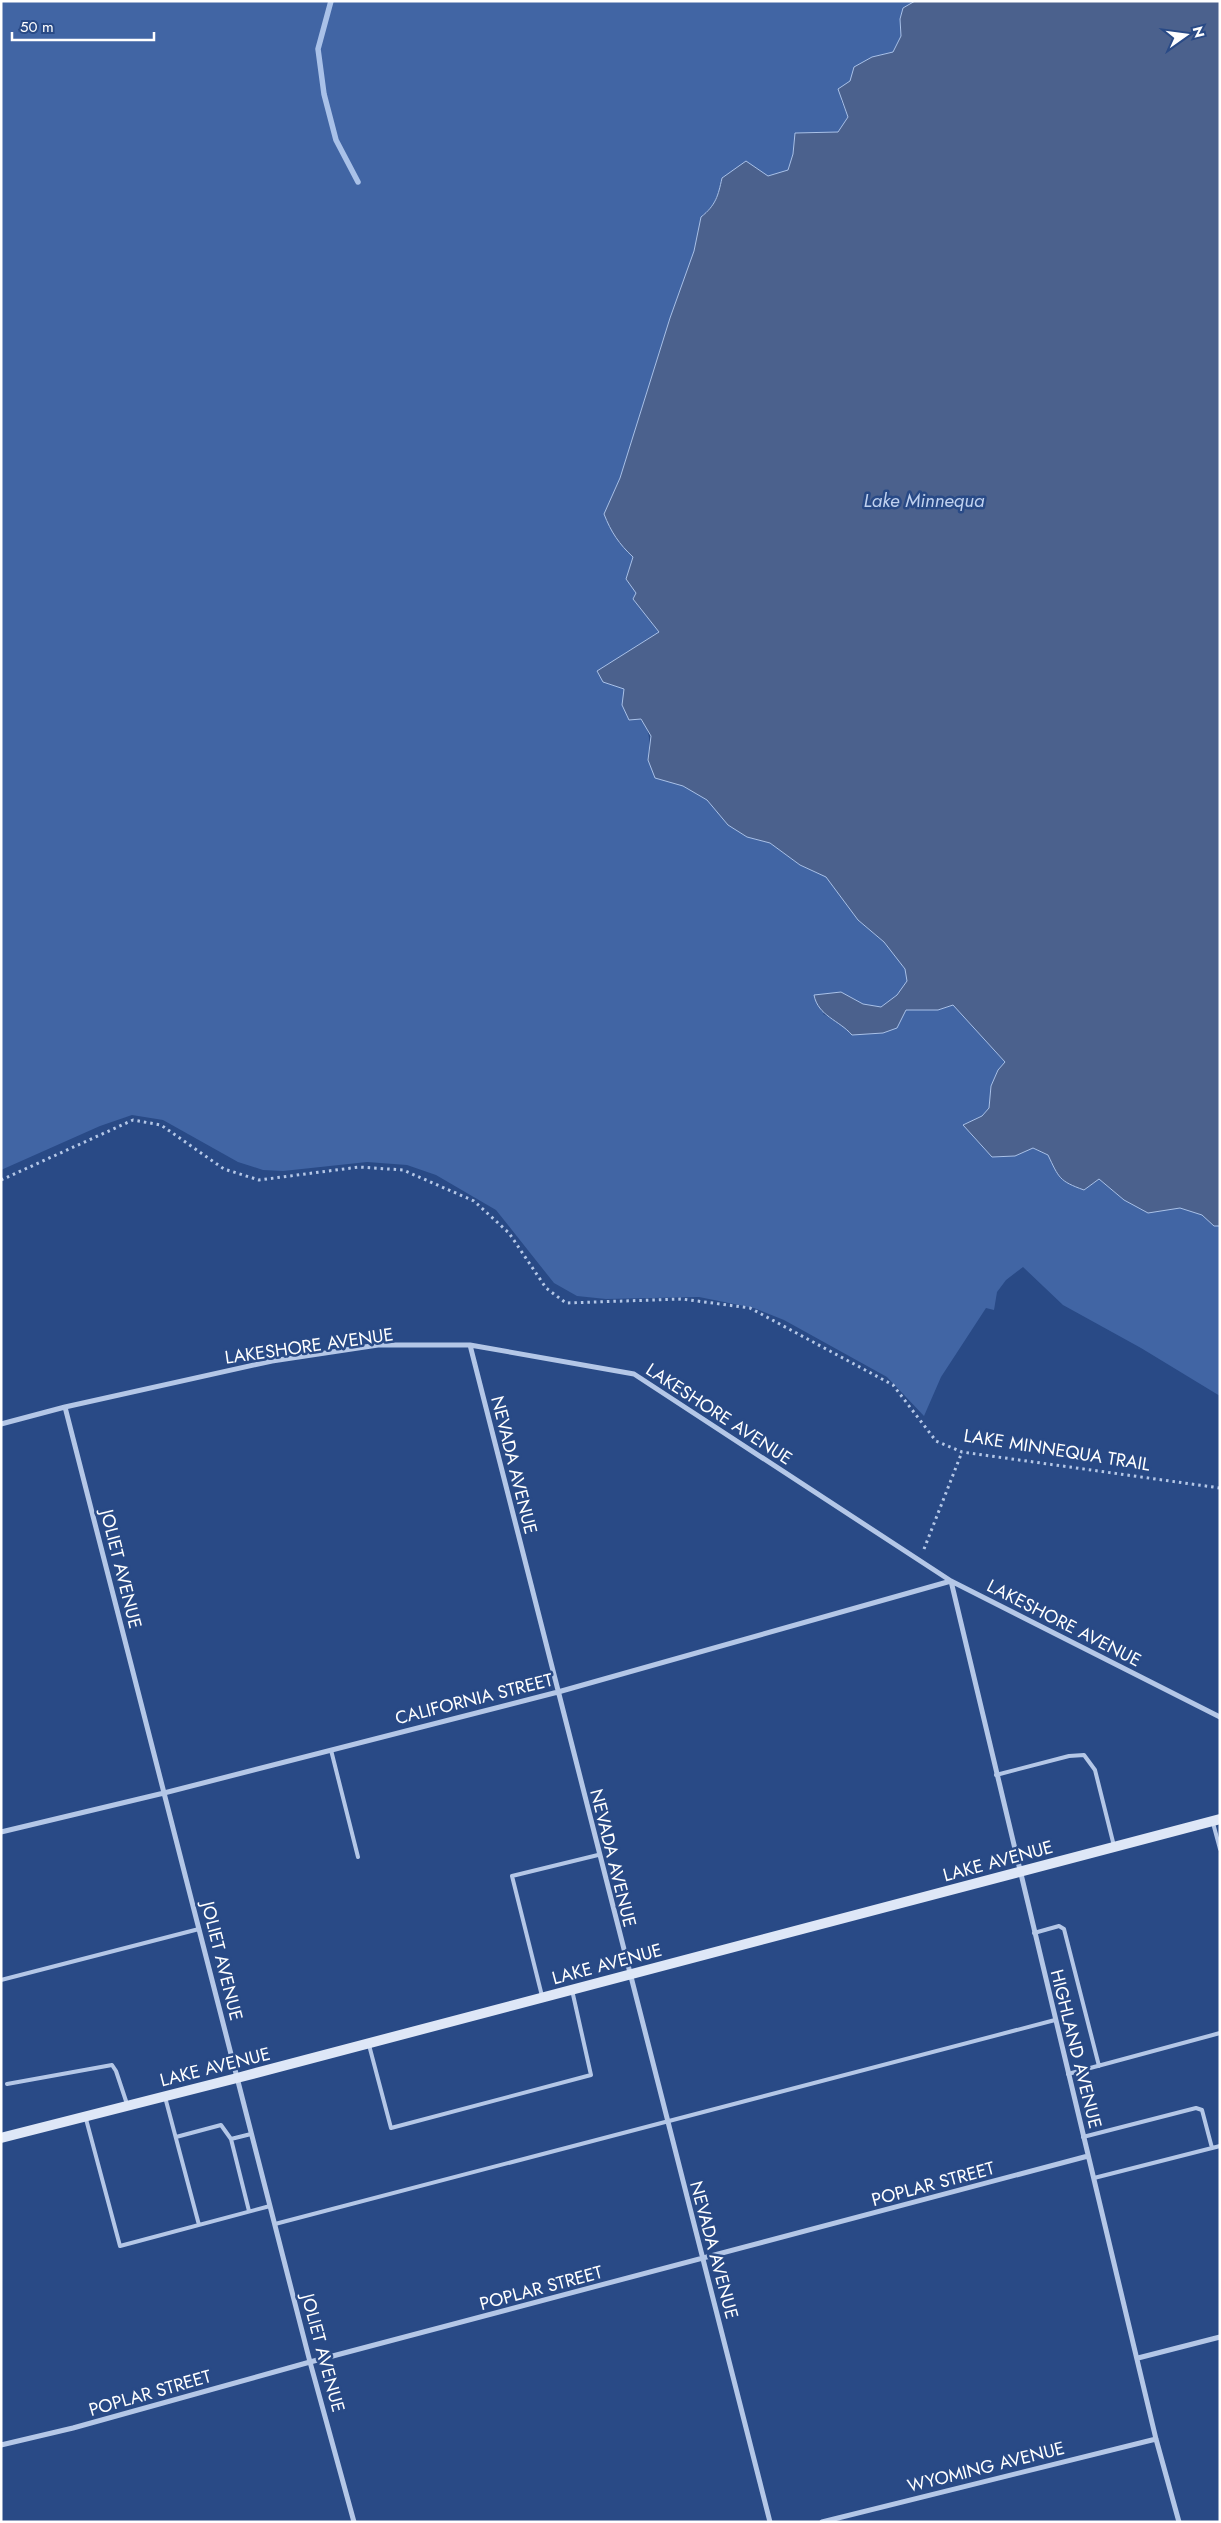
<svg xmlns="http://www.w3.org/2000/svg" width="1221" height="2523" font-family="Jost,sans-serif">
  <style>
    .green { fill: #4165a4 }
    .water { fill: #4b618d; stroke: #a9c1e8 }
    .lines { fill: none; stroke-linecap: round; stroke-linejoin: round }
    .stream { stroke: #a9c1e8; stroke-width: 5.5 }
    .path { stroke: #b4c7e7; stroke-width: 3; stroke-dasharray: 2.5 4; stroke-linecap: butt }
    .lane { stroke: #b4c7e7; stroke-width: 4 }
    .street { stroke: #b4c7e7; stroke-width: 5 }
    .secondary { stroke: #dee7f7; stroke-width: 10 }
    .labels { text-anchor: middle; dominant-baseline: central; stroke-width: 5; stroke-linejoin: round; paint-order: stroke }
    .street-label { font-size: 18px; fill: #fff; stroke: #294a86 }
    .water-label { font-size: 19px; font-style: italic; fill: #c0d1ef; stroke: #294a86 }
  </style>
  <rect width="100%" height="100%" fill="#294a86"/>
  <path class="green" d="M1,1h914l-12,7 -3,11 1,17 -8,16 -21,5 -22,24 -9,19 7,17 -10,15 -43,1 -2,21 -5,16 -20,6 -46,2c-4,18 -6,27 -21,39l-7,34 -24,67 -50,160 -16,36c7,18 15,30 29,43l-7,22 10,14 -3,6 26,33 -62,40 7,10 21,7 -3,16c26,19 30,23 26,55l35,26 24,14 21,25 19,12 23,6 30,22 26,12 32,43 26,22 21,27 2,12 -10,14 -16,12 -18,-3 -22,-12 -18,22 20,11 9,9c30,-2 38,6 54,-24h32l15,-5 52,57 -7,8 -7,16 -2,22 -7,8 -19,9 29,32 23,-1 17,-8 16,7 36,35 15,-11 25,21 24,12 32,-4 22,7 12,11h6v170l-79,-48 -78,-43 -40,-38 -17,13 -9,12 -3,18 -8,-2 -45,69 -17,39 -37,-39 -103,-57 -30,-12 -55,-11 -93,2 -29,-3 -23,-13 -58,-73 -60,-35 -29,-10 -40,-3 -84,9 -20,-1 -25,-8 -75,-42 -31,-5 -32,11 -99,44z"/>
  <path class="water" d="M915,1h305v1225h-6l-12,-11 -22,-7 -32,5 -24,-13 -25,-21 -15,11c-25,-9 -25,-12 -36,-35l-15,-7 -18,8 -23,1 -29,-32 19,-9 7,-8 2,-22 7,-16 7,-8 -52,-57 -15,5h-32l-9,18 -14,5 -31,2c-13,-15 -34,-19 -38,-40l27,-3 22,12 18,3 16,-12 10,-14 -2,-12 -21,-27 -26,-22 -32,-43 -26,-12 -30,-22 -23,-6 -19,-12 -21,-25 -24,-14 -28,-8 -7,-18 3,-24 -10,-17 -12,1 -7,-15 2,-16 -21,-7 -6,-11 62,-39 -26,-33 3,-6 -10,-14 7,-22c-14,-13 -22,-25 -29,-43l16,-36 50,-160 24,-67 7,-34c15,-12 17,-21 21,-39l24,-17 22,15 20,-6 5,-16 2,-21 43,-1 10,-15 -10,-28 12,-8 4,-14 18,-10 21,-5 8,-16 -1,-17 3,-11z"/>
  <g class="lines">
    <path class="stream" d="M331,1l-13,48 6,45 12,46 22,42"/>
    <path class="path" d="M1,1180l132,-60 28,5 63,44 35,11 100,-13 44,3 71,31 35,32 37,55 20,15 116,-4 68,9 143,77 43,56 26,11 258,36
      M924,1549l38,-97"/>
    <path class="lane" d="M331,1750l27,107
      M996,1775l73,-19 15,-1 11,15 19,76
      M1213,1823l7,26
      M1034,1933l25,-7 5,3 35,137
      M1,1980l198,-51
      M542,1996l-30,-120 86,-21
      M369,2045l22,83 200,-53 -19,-85
      M1068,2074l152,-41
      M7,2084l105,-19 4,6 11,33
      M165,2097l34,128
      M86,2119l34,127 150,-40
      M176,2137l45,-12 10,14 20,-5
      M1083,2137l113,-29 6,2 10,38
      M231,2139l18,72
      M1094,2178l126,-32
      M275,2224l780,-204"/>
    <path class="street" d="M470,1345l300,1177
      M65,1407l245,955 44,160
      M1,1424l64,-17 207,-46 106,-16h92l164,29 317,207 269,136
      M1,1832l163,-39 394,-101 393,-111 205,858 23,83
      M1138,2358l82,-21
      M1,2445l72,-17 237,-66 778,-206
      M822,2522l334,-83"/>
    <path class="secondary" d="M1,2138l236,-60 983,-259"/>
  </g>
  <g class="labels">
    <g class="street-label">
      <text transform="translate(309 1346) rotate(-8)">LAKESHORE AVENUE</text>
      <text transform="translate(719 1414) rotate(33)">LAKESHORE AVENUE</text>
      <text transform="translate(1057 1450) rotate(9)">LAKE MINNEQUA TRAIL</text>
      <text transform="translate(514 1465) rotate(76)">NEVADA AVENUE</text>
      <text transform="translate(121 1569) rotate(76)">JOLIET AVENUE</text>
      <text transform="translate(1064 1623) rotate(27)">LAKESHORE AVENUE</text>
      <text transform="translate(474 1699) rotate(-14)">CALIFORNIA STREET</text>
      <text transform="translate(613 1858) rotate(76)">NEVADA AVENUE</text>
      <text transform="translate(998 1861) rotate(-15)">LAKE AVENUE</text>
      <text transform="translate(222 1961) rotate(76)">JOLIET AVENUE</text>
      <text transform="translate(607 1964) rotate(-15)">LAKE AVENUE</text>
      <text transform="translate(1076 2049) rotate(76)">HIGHLAND AVENUE</text>
      <text transform="translate(215 2067) rotate(-14)">LAKE AVENUE</text>
      <text transform="translate(933 2184) rotate(-15)">POPLAR STREET</text>
      <text transform="translate(714 2250) rotate(75)">NEVADA AVENUE</text>
      <text transform="translate(541 2288) rotate(-15)">POPLAR STREET</text>
      <text transform="translate(323 2353) rotate(75)">JOLIET AVENUE</text>
      <text transform="translate(150 2393) rotate(-16)">POPLAR STREET</text>
      <text transform="translate(986 2467) rotate(-14)">WYOMING AVENUE</text>
    </g>
    <g class="water-label">
      <text x="924" y="500">Lake Minnequa</text>
    </g>
  </g>
  <rect width="1221" height="2523" fill="none" stroke="#ffffff" stroke-width="5"/>
  <g transform="translate(1186 35) rotate(76)" stroke="#294a86" stroke-width="4" paint-order="stroke">
  <path d="M0-4L9 19L0 12L-9 19Z" fill="#ffffff"/>
  <text y="-8" font-size="14" font-weight="bold" text-anchor="middle" fill="#ffffff">N</text>
  </g>
  <path d="M12 32v8h142v-8" fill="none" stroke="#ffffff" stroke-width="2.5"/>
  <text x="20" y="32" font-size="15" fill="#ffffff" stroke="#294a86" stroke-width="4" paint-order="stroke">50 m</text>
</svg>
